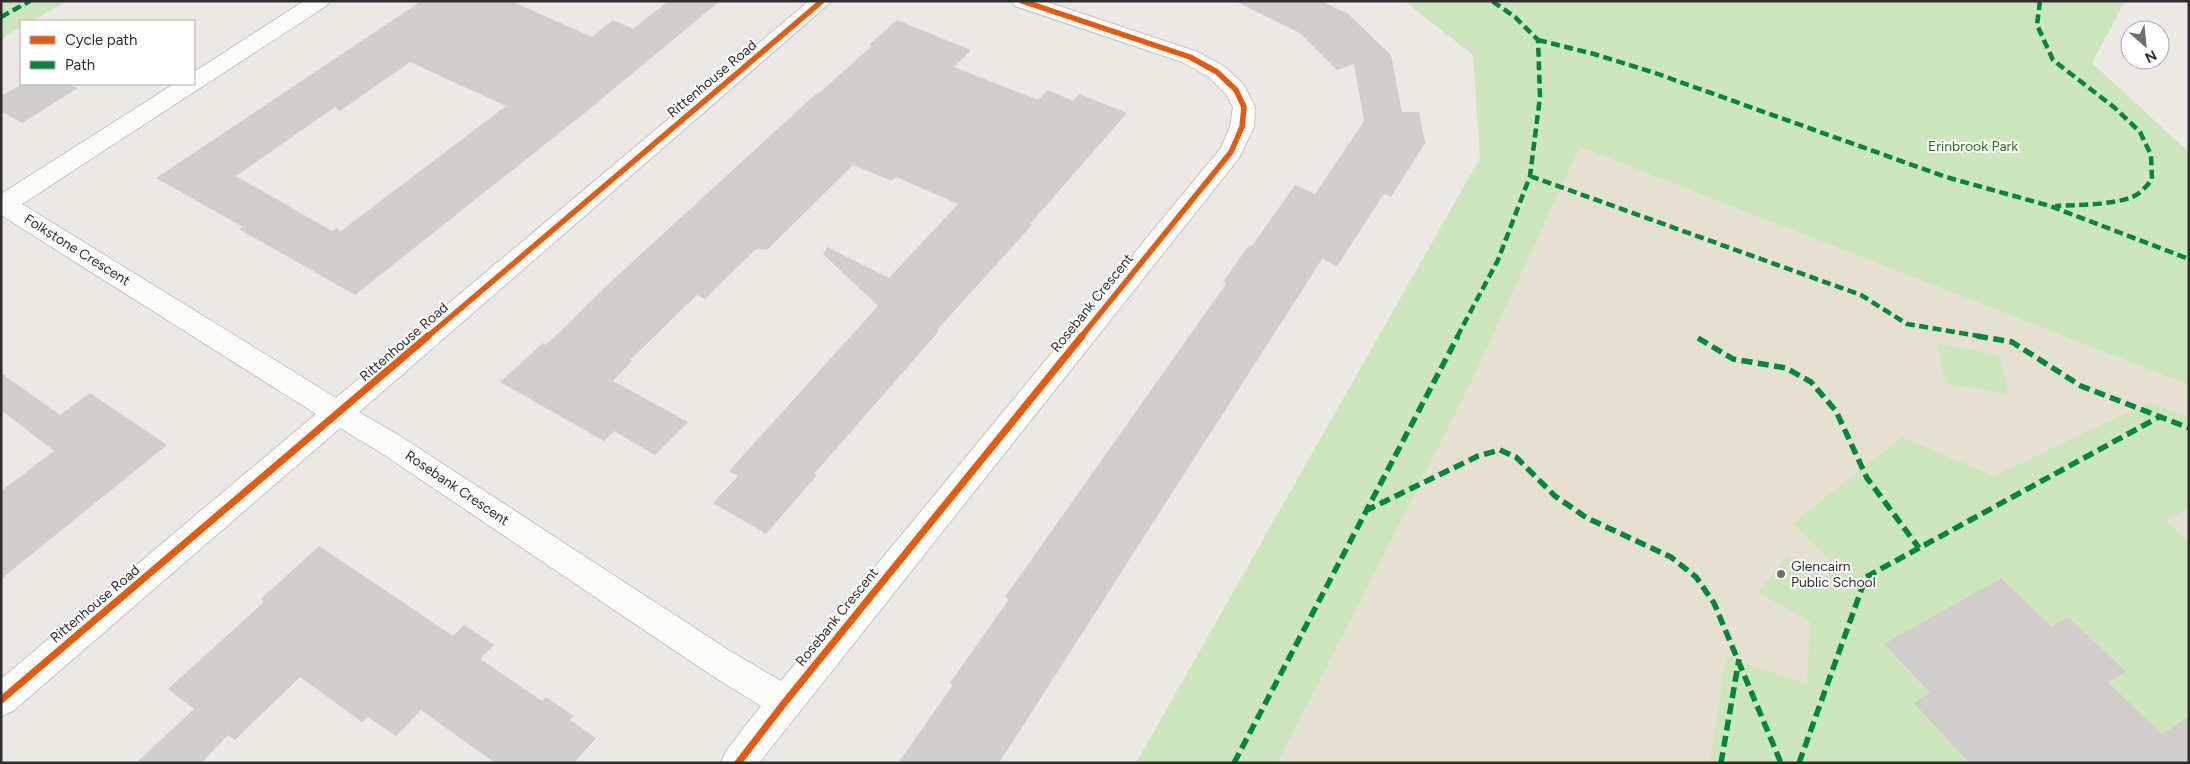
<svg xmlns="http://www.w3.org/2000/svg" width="2190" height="764" font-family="Figtree,sans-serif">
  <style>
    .education { fill: #e6e0d3 }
    .green { fill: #cee6be }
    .building { fill: #d1cecb; fill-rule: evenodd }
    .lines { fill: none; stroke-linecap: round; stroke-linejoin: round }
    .minor-casing { stroke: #c5c4c5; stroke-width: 2 }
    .minor { fill: #fcfcfb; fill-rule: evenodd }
    .quiet-far1 { stroke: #00873e; stroke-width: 4.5; stroke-dasharray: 9 4.5; stroke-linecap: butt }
    .quiet { stroke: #00873e; stroke-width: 5.5; stroke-dasharray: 11 5.5; stroke-linecap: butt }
    .cycleway-far1-casing { stroke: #fff; stroke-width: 8 }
    .cycleway-casing { stroke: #fff; stroke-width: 10 }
    .cycleway-far1 { stroke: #e8590c; stroke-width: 5.5 }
    .cycleway { stroke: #e8590c; stroke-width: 7 }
    .poi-dot { fill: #706f6e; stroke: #fff; stroke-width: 2 }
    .labels { text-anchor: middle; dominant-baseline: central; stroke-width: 4; stroke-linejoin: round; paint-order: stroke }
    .street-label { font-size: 14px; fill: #2e2e2e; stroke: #fff }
    .park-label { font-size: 14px; fill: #2c6e1b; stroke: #fff }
    .poi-label { font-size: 14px; fill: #2e2e2e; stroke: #fff; text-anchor: start }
  </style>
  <rect width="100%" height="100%" fill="#ece8e4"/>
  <path class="education" d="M1580,147l609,238v378h-911l192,-378z"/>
  <path class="green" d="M3,1h64l-35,20h-11v6l-20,12z
    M1404,1h721l-33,62 97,89v233l-609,-238 -110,238 -192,378h-142l344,-605 -7,-103z
    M1938,343l61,12 10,40 -64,-12z
    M2149,402l40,15v90l-23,14 23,20v175l-27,18 -54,-52 17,-10 -57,-55 -17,9 -50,-48 -117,66 46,49 -15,11 54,59h-259l16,-106 81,27 3,-62 -52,-30 29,-36 36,21 15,-9 -45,-45 109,-86 92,39z"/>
  <path class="building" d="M421,1h90l81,36 21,-17 20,9 35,-28h52l-133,110 -232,184 -116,-66 4,-2 -87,-49zM410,62l96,44 -165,125 -5,-3 -4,3 -96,-55 99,-69 5,4z
    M1235,1h86l25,12 -1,-2 46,44 11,57h17l6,31 -34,54 -7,-3 -47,72 -15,-7 -323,504h-101l55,-78 -3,-2 59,-84 -4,-2 221,-313 -3,-2 26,-37 3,1 43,-61 20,9 49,-73 -10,-57 -17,6 -37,-37z
    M897,20l74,30 -17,17 84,33 10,-10 25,11 6,-7 48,19 -97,111 2,1 -95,105 2,1 -125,143 3,1 -51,59 -53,-31 25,-27 -9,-5 149,-165 -55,-52 4,-7 62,31 69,-74 -62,-27 -4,4 -39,-16 -86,85 -11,-1 -51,50 -8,-4 -67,65 2,1 -19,20 75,41 -33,33 -41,-24 -10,10 -104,-59 43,-39 3,2 71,-69 200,-183 1,1 54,-48 -3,-1z
    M22,84h47l9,4 -56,35 -21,-12v-15z
    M1,373l59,42 30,-22 77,52 -166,134v-88l53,-40 -53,-41z
    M319,546l134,90 11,-11 30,20 -14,14 62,42 4,-4 28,19 -4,4 26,18 -22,25h-79l-74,-53 -25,26 -28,-19 -6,5 -62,-45 -65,63 -7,-5 -27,28h-65l58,-54 -26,-20 96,-87 -3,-3z
    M2001,578l50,48 17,-9 58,55 -18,10 54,52 27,-18v47h-220l-55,-60 16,-10 -46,-49z"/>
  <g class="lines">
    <g class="minor-casing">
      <path id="minor" d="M304,1h25l-3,5 -304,198 314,194 473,-397h23l-473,411 41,24 330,215 51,30 440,-533 9,-21 3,-20 -7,-13 -17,-17 -27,-15 -167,-56 -3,-5h32l154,51 27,15 19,18 11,22 -1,20 -15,31 -480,605h-38l5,-12 35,-45 -53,-33 -328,-221 -40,-24 -327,283 -12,5v-37l315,-265 -315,-199v-21l173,-110h20v-12z"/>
    </g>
    <use href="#minor" class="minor"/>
    <path class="quiet-far1" d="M2040,1l-3,24 16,35 62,48 25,24 11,23 1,24c-5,7 -12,15 -20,18 -21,8 -55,8 -77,9
      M1,17l29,-16
      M1538,40l56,14 61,19 291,104 104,29 139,53
      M1530,176l331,119 46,29 78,13
      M1457,337l41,-77 32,-84 10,-79 -2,-57 -23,-23 -23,-16"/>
    <path class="quiet" d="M1977,336l35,6 69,44 108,42
      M1698,338l35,21 53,9 25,14 25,29 31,67 52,70
      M1365,511l113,-55 22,-6 16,7 39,39 32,22 84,39 25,20 18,26 67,160
      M1234,763l224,-427
      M1721,763l18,-104
      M1799,763l67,-186 293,-160"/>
    <g class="cycleway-far1-casing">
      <path id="cycleway-far1" d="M1022,1l168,56 27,15 19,18 8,17 -2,20 -11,25 -150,185
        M427,337l395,-336"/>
    </g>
    <g class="cycleway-casing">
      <path id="cycleway" d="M1,700l427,-364
        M738,763l47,-61 297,-366"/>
    </g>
    <use href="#cycleway-far1" class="cycleway-far1"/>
    <use href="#cycleway" class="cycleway"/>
  </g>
  <circle class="poi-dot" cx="1781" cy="574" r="5"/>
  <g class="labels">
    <g class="street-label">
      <text transform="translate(712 79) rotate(-40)">Rittenhouse Road</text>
      <text transform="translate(77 250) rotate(32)">Folkstone Crescent</text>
      <text transform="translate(1092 303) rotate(-51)">Rosebank Crescent</text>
      <text transform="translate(404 342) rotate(-41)">Rittenhouse Road</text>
      <text transform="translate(457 488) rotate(34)">Rosebank Crescent</text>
      <text transform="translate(95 604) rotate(-40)">Rittenhouse Road</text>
      <text transform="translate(837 617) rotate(-51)">Rosebank Crescent</text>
    </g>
    <g class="park-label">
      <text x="1973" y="146">Erinbrook Park</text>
    </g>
    <g class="poi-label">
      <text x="1791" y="566">Glencairn<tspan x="1791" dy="16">Public School</tspan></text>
    </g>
  </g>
  <rect width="2190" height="764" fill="none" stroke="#2e2e2e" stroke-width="5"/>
  <rect x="20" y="20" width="175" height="65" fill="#ffffff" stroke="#ababab"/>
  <rect x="30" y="36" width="25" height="8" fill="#e8590c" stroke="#ababab"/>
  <text x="65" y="45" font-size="15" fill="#2e2e2e">Cycle path</text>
  <rect x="30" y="61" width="25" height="8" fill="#00873e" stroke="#ababab"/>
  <text x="65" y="70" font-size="15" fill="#2e2e2e">Path</text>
  <g transform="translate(2145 45) rotate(153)"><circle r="24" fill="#ffffff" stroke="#ababab"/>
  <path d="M0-4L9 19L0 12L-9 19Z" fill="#706f6e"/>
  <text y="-8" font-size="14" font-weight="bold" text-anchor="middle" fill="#2e2e2e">N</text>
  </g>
</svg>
